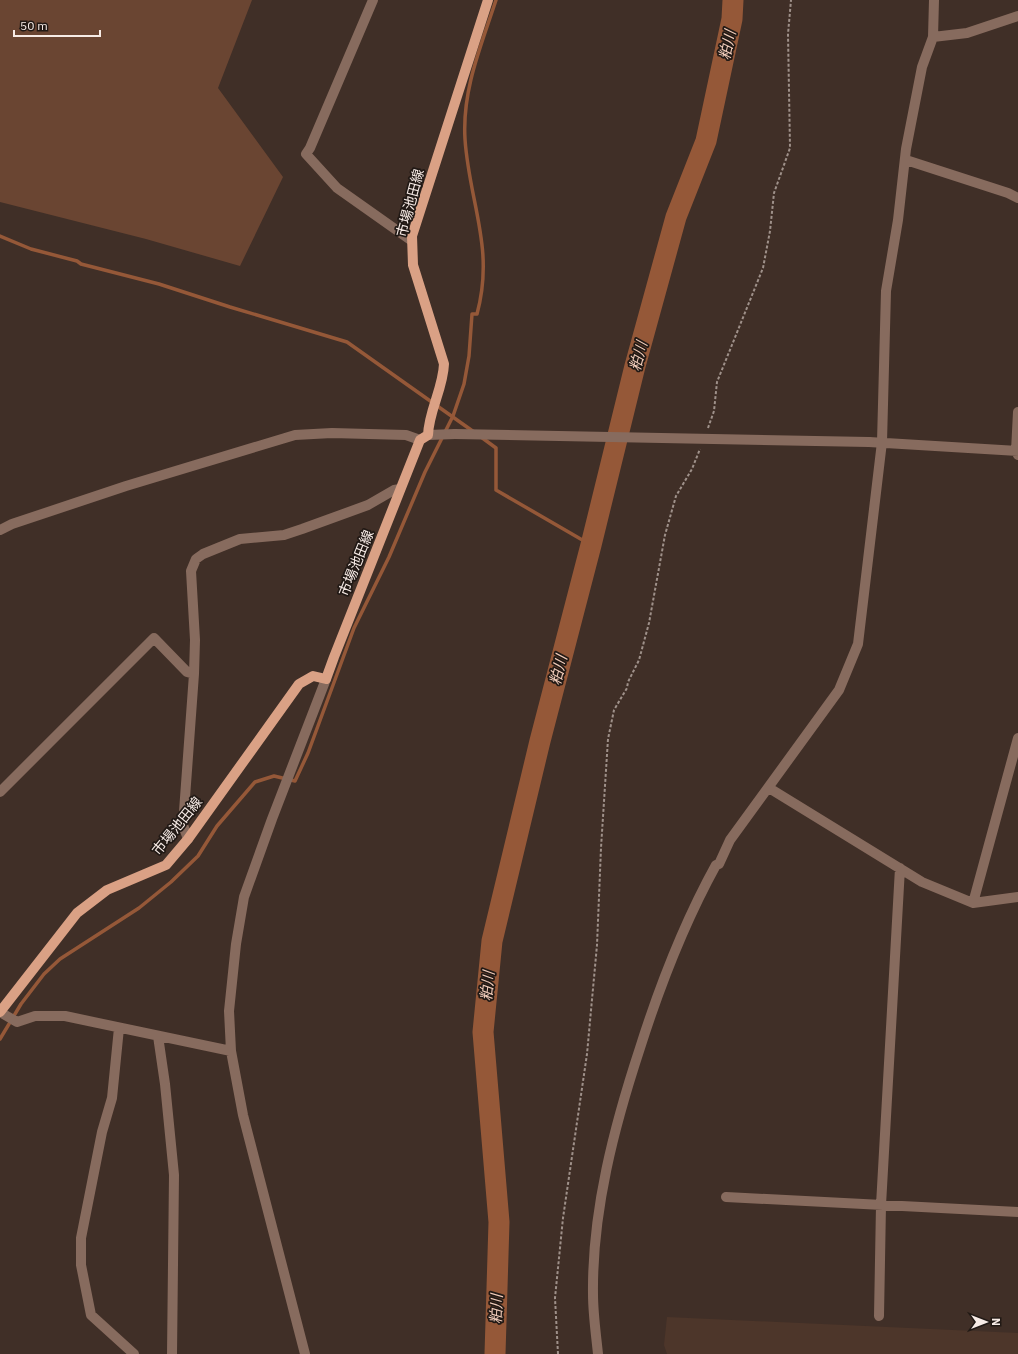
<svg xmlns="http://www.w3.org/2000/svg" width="1018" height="1354" font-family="'IBM Plex Sans','Noto Sans JP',sans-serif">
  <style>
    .built { fill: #4d362a }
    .green { fill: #6a4532 }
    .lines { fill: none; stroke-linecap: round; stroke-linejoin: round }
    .stream { stroke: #955838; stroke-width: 3.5 }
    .river { stroke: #955838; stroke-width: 21 }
    .path { stroke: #9f918a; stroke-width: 2; stroke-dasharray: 3 2; stroke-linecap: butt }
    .minor { stroke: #876b5e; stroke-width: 10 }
    .major { stroke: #daa185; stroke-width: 10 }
    .minor-bridge { stroke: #876b5e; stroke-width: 10 }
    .labels { text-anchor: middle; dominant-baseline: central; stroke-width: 3.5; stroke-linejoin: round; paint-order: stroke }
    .street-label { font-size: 14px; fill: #f7ebe6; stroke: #211915 }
    .water-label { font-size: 15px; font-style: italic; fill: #f2cdbb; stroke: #211915 }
  </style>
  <rect width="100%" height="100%" fill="#402f27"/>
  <path class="built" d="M667,1317l351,16v21h-351l-3,-9z"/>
  <path class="green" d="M0,0h252l-34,88 65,89 -43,89 -94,-27 -146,-37z"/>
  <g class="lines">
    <path class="stream" d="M0,236l31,13 46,12 4,3 78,20 71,23 117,35 127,90
      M481,437l15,11v42l95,55
      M0,1039l21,-35 23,-30 16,-15 79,-51 32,-26 27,-26 19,-30 38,-44 19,-6 21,5 13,-28 46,-125 35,-71 36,-85 28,-56 11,-32 5,-28 3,-42h5c18,-66 -8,-112 -12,-175 -3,-49 16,-93 31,-139"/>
    <path class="river" d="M495,1354l4,-132 -16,-190 9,-91 48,-200 51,-196 44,-179 41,-149 30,-76 26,-122 1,-19"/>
    <path class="path" d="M708,428l6,-17 3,-29 46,-114 7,-37 4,-38 16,-45 -2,-114 3,-34
      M558,1354l-3,-56 8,-80 24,-164 10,-109 4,-97 7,-109 6,-29 13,-22 1,-6 11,-22 10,-37 16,-88 11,-39 16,-27 8,-20"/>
    <path class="minor" d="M373,0l-63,148 -4,6 31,34 75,53
      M933,37l34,-4 51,-17
      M906,160l102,33 10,5
      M428,435l27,-1
      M869,442l149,9
      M1018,455l-2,-4 2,-39
      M0,530l12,-6 114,-38 169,-51 37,-2 74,2 14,5
      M769,788l153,94 51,21 45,-6
      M0,792l154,-154 33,34 7,2
      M188,839l-5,-14 11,-151 1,-34 -4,-69 5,-12 7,-5 37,-15 44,-4 18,-6 66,-24 26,-15 6,-1
      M973,903l45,-165
      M0,1012l17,10 18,-6h30l166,35
      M119,1028l-7,70 -10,34 -21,106v27l10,50 43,39
      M158,1036l7,48 9,91 -2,179
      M726,1197l292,15
      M879,1316l2,-111 19,-337
      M305,1354l-62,-239 -12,-64 -2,-40 7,-67 8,-47 28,-78 54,-140
      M598,1354c-2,-20 -5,-40 -5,-60 -1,-83 21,-167 47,-246 20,-63 44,-125 76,-183l3,-1 11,-24 109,-150 19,-46 24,-202 4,-151 12,-71 8,-71 16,-82 11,-30 1,-37"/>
    <path class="major" d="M0,1012l77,-99 30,-23 59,-25 22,-26 111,-155 14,-8 13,3 8,-22 86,-217 8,-5c1,-25 15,-46 16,-71l-31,-99 -1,-29 76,-236"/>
    <path class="minor-bridge" d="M455,434l414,8"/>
  </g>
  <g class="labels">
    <g class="street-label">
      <text transform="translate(410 203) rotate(-75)">市場池田線</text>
      <text transform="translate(356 563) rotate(-68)">市場池田線</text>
      <text transform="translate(177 826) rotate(-51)">市場池田線</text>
    </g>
    <g class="water-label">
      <text transform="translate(727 45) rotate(-78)">粕川</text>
      <text transform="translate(638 356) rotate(-75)">粕川</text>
      <text transform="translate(558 670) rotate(-76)">粕川</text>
      <text transform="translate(487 986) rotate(-84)">粕川</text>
      <text transform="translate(496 1309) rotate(-88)">粕川</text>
    </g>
  </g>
  <g transform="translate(986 1322) rotate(90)" stroke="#211915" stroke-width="3" paint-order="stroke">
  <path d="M0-3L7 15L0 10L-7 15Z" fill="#f7ebe6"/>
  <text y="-6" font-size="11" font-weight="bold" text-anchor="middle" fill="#f7ebe6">N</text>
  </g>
  <path d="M14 30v6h86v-6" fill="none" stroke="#f7ebe6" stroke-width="2"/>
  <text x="20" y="30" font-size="12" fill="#f7ebe6" stroke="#211915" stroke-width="3" paint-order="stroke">50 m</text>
</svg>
